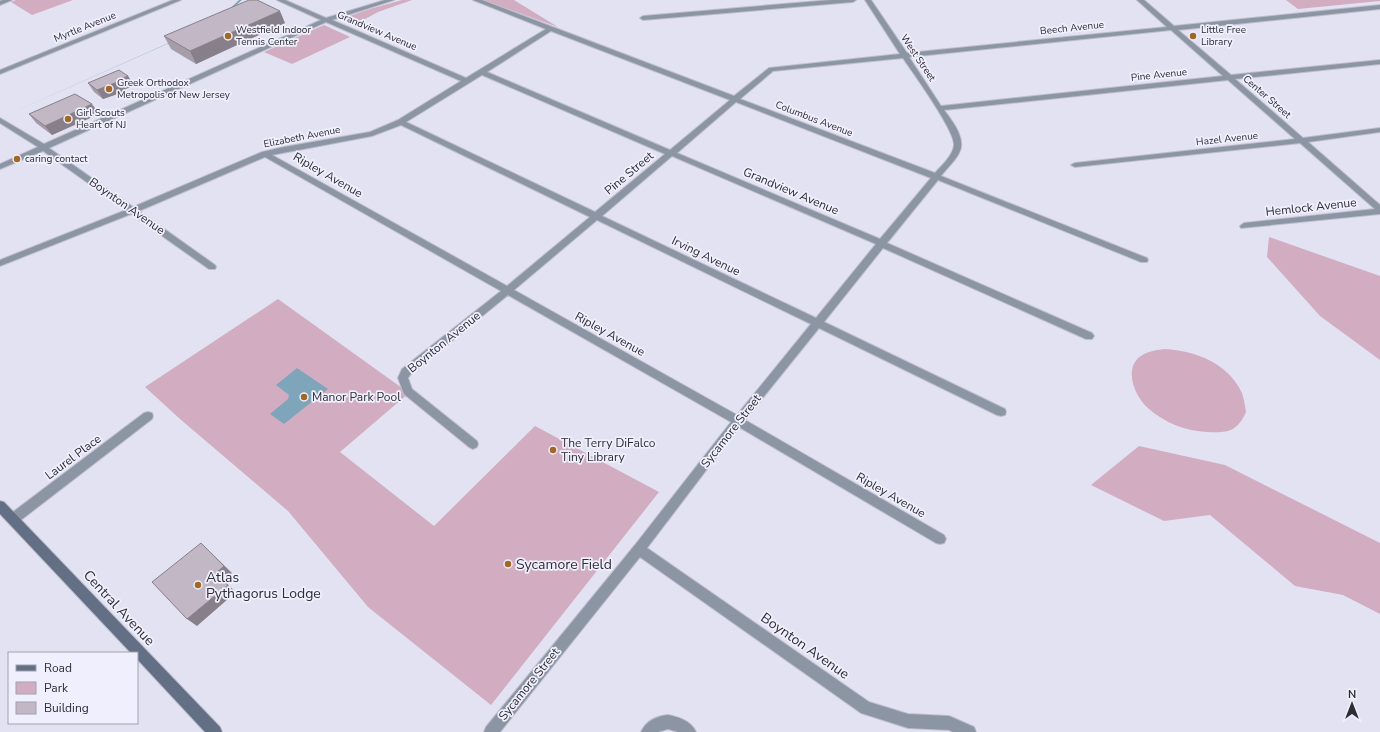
<svg xmlns="http://www.w3.org/2000/svg" width="1380" height="732" font-family="'Nunito Sans',sans-serif">
  <style>
    .green { fill: #d2adc2 }
    .water { fill: #7fa5ba }
    .lines { fill: none; stroke-linecap: round; stroke-linejoin: round }
    .street-casing { stroke: #bebecd; stroke-width: 2 }
    .secondary-casing { stroke: #bebecd; stroke-width: 2 }
    .street { fill: #8c95a3; fill-rule: evenodd }
    .secondary { fill: #636f84; fill-rule: evenodd }
    .wall { fill: #a69da9 }
    .shaded-wall { fill: #87808a }
    .building { fill: #c1b7c5; stroke: #87808a }
    .poi-dot { fill: #a06725; stroke: #f0effd; stroke-width: 1.5 }
    .labels { text-anchor: middle; dominant-baseline: central; stroke-width: 3.5; stroke-linejoin: round; paint-order: stroke }
    .far-street-label { font-size: 10px; fill: #2e2d34; stroke: #f0effd }
    .far-poi-label { font-size: 10px; fill: #2e2d34; stroke: #f0effd; text-anchor: start }
    .street-label { font-size: 12px; fill: #2e2d34; stroke: #f0effd }
    .poi-label { font-size: 12px; fill: #2e2d34; stroke: #f0effd; text-anchor: start }
    .near-poi-label { font-size: 14px; fill: #2e2d34; stroke: #f0effd; text-anchor: start }
    .near-street-label { font-size: 14px; fill: #2e2d34; stroke: #f0effd }
  </style>
  <rect width="100%" height="100%" fill="#e2e2f3"/>
  <path class="green" d="M16,0h57l-41,15 -21,-13z
    M402,0h10l-34,12 -24,13 -13,-6 29,-10z
    M483,0h31l44,27z
    M1286,0h94v1l-82,8z
    M324,25l26,12 -58,27 -28,-12z
    M1269,237l111,39v84l-60,-44 -53,-59z
    M278,299l131,94 -69,59 94,74 101,-100 124,66 -168,213 -123,-98 -80,-96 -108,-92 -35,-32z
    M1165,349c31,2 63,14 77,44 2,6 3,13 4,19 -9,20 -18,21 -39,20 -21,-1 -42,-9 -58,-23 -12,-10 -23,-33 -14,-47 6,-10 20,-12 30,-13z
    M1139,446l86,19 155,78v71l-37,-19 -48,-9 -85,-71 -46,6 -73,-36z"/>
  <path class="water" d="M239,0h3l-25,22 -217,96 216,-96z
    M297,368l31,21 -44,35 -14,-10 18,-15 1,-4 -13,-10z"/>
  <g class="lines">
    <g class="street-casing">
      <path id="street" d="M3,0h9l-12,5v-4z
        M173,0h8l-181,74v-4z
        M277,0h8l41,18 59,-18h9l-62,20 134,58 80,-49 -73,-29h9l252,96 35,-28 131,-14 -35,-54h6l36,53 260,-26 -30,-27h7l30,26 206,-21v4l-202,21 53,45 149,-15v4l-145,15 68,59 77,-10v4l-72,10 72,63v9l-139,14 -1,-2 4,-3 131,-14 -75,-66 -225,24 -4,-2 4,-2 220,-24 -67,-59 -284,30c8,11 23,29 15,43 -4,8 -12,15 -18,23l206,82 1,2 -1,2h-6l-203,-82 -51,63 205,90 2,3 -2,3h-6l-203,-91 -59,74 181,87 1,3 -1,3 -4,1 -4,-1 -178,-87 -74,92 199,115 2,4 -2,4 -4,1 -4,-1 -197,-116 -92,121 222,154 39,12 41,2 25,11 2,5h-23l-4,-2 -41,-2 -47,-15 -221,-156 -140,175h-16l2,-5 149,-182 96,-123 -223,-127 -98,80 -2,3 4,11 65,52 1,3 -1,3 -4,2 -4,-2 -65,-53 -6,-16 4,-9 99,-78 -236,-134 -126,54 76,54 1,2 -1,2h-6l-78,-55 -131,52v-6l126,-50 -83,-59 -43,18v-5l38,-17 -38,-24v-5l44,26 277,-124zM326,22l135,59 -63,39 -28,12 -86,15 -22,5 -129,55 -84,-59zM1171,30l52,46 -282,30 -32,-49zM551,31l179,69 -60,50 -183,-78zM903,58c10,15 52,72 51,87 -1,11 -13,21 -19,28l-195,-74 33,-28zM482,75l183,79 -70,58 -189,-90zM736,102l195,76 -51,61 -203,-86zM401,125l189,92 -83,69 -235,-131 100,-19zM672,156l204,88 -60,74 -214,-102zM597,220l214,104 -74,91 -223,-125z
        M831,0h25l-3,2 -210,18 -3,-2 3,-2z
        M148,412l4,1 1,3 -1,3 -135,104 -4,1 -4,-1 -2,-4 2,-4 135,-102z
        M668,715c11,2 23,6 28,17h-18l-10,-3 -10,3h-17c5,-11 16,-16 27,-17z"/>
    </g>
    <g class="secondary-casing">
      <path id="secondary" d="M0,501l4,1 216,225 2,5h-17l-68,-73v-6h-6l-131,-139z"/>
    </g>
    <use href="#street" class="street"/>
    <use href="#secondary" class="secondary"/>
  </g>
  <path class="wall" d="M285,23l-89,41 -25,-15 -7,-13z
    M128,76l6,10 -9,3 1,2 -23,8 -9,-7 -6,-9z
    M29,114h70l-47,21 -16,-12z"/>
  <path class="shaded-wall" d="M280,11l5,12 -89,41 -6,-13z
    M128,76l6,10 -9,3 1,2 -23,8 -6,-9z
    M92,104l7,10 -47,21 -7,-9z
    M201,543l31,30 -9,8 -8,-7z
    M228,585l8,7 -39,34 -10,-7z"/>
  <path class="building" d="M249,0h8l23,11 -90,40 -26,-15z
    M119,70l9,6 -9,4 1,1 -23,9 -9,-7z
    M75,94l17,10 -47,22 -16,-12z
    M201,543l23,23 -9,8 13,11 -41,34 -35,-37z"/>
  <g class="poi-dot">
    <circle cx="228" cy="36" r="4"/>
    <circle cx="1193" cy="36" r="4"/>
    <circle cx="109" cy="89" r="4"/>
    <circle cx="68" cy="119" r="4"/>
    <circle cx="17" cy="159" r="4"/>
    <circle cx="304" cy="397" r="4"/>
    <circle cx="553" cy="450" r="4"/>
    <circle cx="508" cy="564" r="4"/>
    <circle cx="198" cy="585" r="4"/>
  </g>
  <g class="labels">
    <g class="far-street-label">
      <text transform="translate(85 27) rotate(-22)">Myrtle Avenue</text>
      <text transform="translate(1072 28) rotate(-6)">Beech Avenue</text>
      <text transform="translate(377 31) rotate(23)">Grandview Avenue</text>
      <text transform="translate(918 58) rotate(56)">West Street</text>
      <text transform="translate(1159 75) rotate(-6)">Pine Avenue</text>
      <text transform="translate(1267 97) rotate(41)">Center Street</text>
      <text transform="translate(814 119) rotate(21)">Columbus Avenue</text>
      <text transform="translate(302 137) rotate(-11)">Elizabeth Avenue</text>
      <text transform="translate(1227 139) rotate(-6)">Hazel Avenue</text>
    </g>
    <g class="far-poi-label">
      <text x="236" y="30">Westfield Indoor<tspan x="236" dy="12">Tennis Center</tspan></text>
      <text x="1201" y="30">Little Free<tspan x="1201" dy="12">Library</tspan></text>
      <text x="117" y="83">Greek Orthodox<tspan x="117" dy="12">Metropolis of New Jersey</tspan></text>
      <text x="76" y="113">Girl Scouts<tspan x="76" dy="12">Heart of NJ</tspan></text>
      <text x="25" y="159">caring contact</text>
    </g>
    <g class="street-label">
      <text transform="translate(629 173) rotate(-40)">Pine Street</text>
      <text transform="translate(328 175) rotate(30)">Ripley Avenue</text>
      <text transform="translate(791 191) rotate(23)">Grandview Avenue</text>
      <text transform="translate(127 206) rotate(35)">Boynton Avenue</text>
      <text transform="translate(1311 207) rotate(-6)">Hemlock Avenue</text>
      <text transform="translate(706 256) rotate(26)">Irving Avenue</text>
      <text transform="translate(610 334) rotate(29)">Ripley Avenue</text>
      <text transform="translate(444 342) rotate(-39)">Boynton Avenue</text>
      <text transform="translate(731 431) rotate(-52)">Sycamore Street</text>
      <text transform="translate(73 457) rotate(-37)">Laurel Place</text>
      <text transform="translate(891 495) rotate(30)">Ripley Avenue</text>
      <text transform="translate(529 684) rotate(-51)">Sycamore Street</text>
    </g>
    <g class="poi-label">
      <text x="312" y="397">Manor Park Pool</text>
      <text x="561" y="443">The Terry DiFalco<tspan x="561" dy="14">Tiny Library</tspan></text>
    </g>
    <g class="near-poi-label">
      <text x="516" y="564">Sycamore Field</text>
      <text x="206" y="577">Atlas<tspan x="206" dy="16">Pythagorus Lodge</tspan></text>
    </g>
    <g class="near-street-label">
      <text transform="translate(119 608) rotate(47)">Central Avenue</text>
      <text transform="translate(805 646) rotate(35)">Boynton Avenue</text>
    </g>
  </g>
  <rect x="8" y="652" width="130" height="72" fill="#f0effd" stroke="#a2a1ad"/>
  <rect x="16" y="665" width="20" height="6" fill="#636f84" stroke="#a2a1ad"/>
  <text x="44" y="672" font-size="12" fill="#2e2d34">Road</text>
  <rect x="16" y="682" width="20" height="12" fill="#d2adc2" stroke="#a2a1ad"/>
  <text x="44" y="692" font-size="12" fill="#2e2d34">Park</text>
  <rect x="16" y="702" width="20" height="12" fill="#c1b7c5" stroke="#a2a1ad"/>
  <text x="44" y="712" font-size="12" fill="#2e2d34">Building</text>
  <g transform="translate(1352 704)" stroke="#f0effd" stroke-width="3" paint-order="stroke">
  <path d="M0-3L7 15L0 10L-7 15Z" fill="#2e2d34"/>
  <text y="-6" font-size="11" font-weight="bold" text-anchor="middle" fill="#2e2d34">N</text>
  </g>
</svg>
